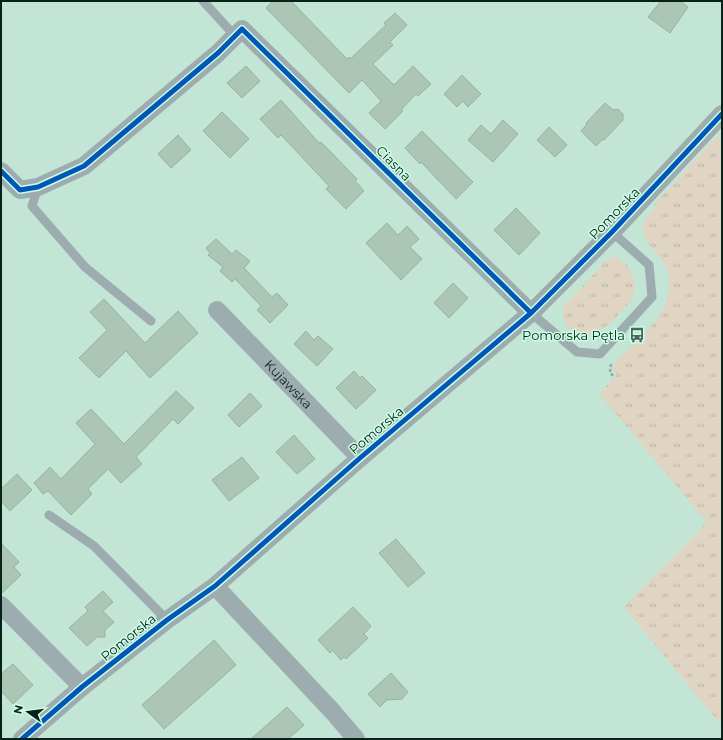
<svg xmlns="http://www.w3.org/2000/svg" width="723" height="740" font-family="Montserrat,sans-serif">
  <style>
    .grass { fill: url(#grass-tufts) }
    .building { fill: #abc6b4; stroke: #99b0a2 }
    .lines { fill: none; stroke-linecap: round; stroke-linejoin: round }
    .path { stroke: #96a8a6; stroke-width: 2.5; stroke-dasharray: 3 2; stroke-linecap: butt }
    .lane { stroke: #9dadaf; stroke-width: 9 }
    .street { stroke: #9dadaf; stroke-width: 18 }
    .cycleway-casing { stroke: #ccfde6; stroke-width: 8 }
    .cycleway { stroke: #0057b8; stroke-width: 5 }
    .labels { text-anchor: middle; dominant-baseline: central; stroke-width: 3; stroke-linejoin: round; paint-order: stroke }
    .street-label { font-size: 13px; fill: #092219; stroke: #ccfde6 }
    .poi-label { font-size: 13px; fill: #092219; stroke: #ccfde6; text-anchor: end }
  </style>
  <defs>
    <pattern id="grass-tufts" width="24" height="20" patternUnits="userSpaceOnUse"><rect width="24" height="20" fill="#e0d4c2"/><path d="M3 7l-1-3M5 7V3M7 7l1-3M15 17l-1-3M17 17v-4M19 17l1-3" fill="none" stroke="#bfb6a6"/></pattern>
  </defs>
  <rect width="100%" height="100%" fill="#c3e5d6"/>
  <path class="grass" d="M722,131v595l-98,-119 83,-85 -108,-128 18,-19 -4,-3 1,-5 3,-6c13,-14 42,-39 48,-56 5,-12 6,-30 -1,-42 -7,-12 -23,-22 -21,-37 1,-7 9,-14 14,-20l-3,-2z
    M616,257c15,8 23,24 16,41 -2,5 -8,10 -12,15 -12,14 -34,32 -52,14 -5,-6 -7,-13 -5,-20l46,-49z"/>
  <path class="building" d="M273,1h18l56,58 2,-2 1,2 36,-34 -2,-2 11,-10 12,12 -17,17 3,3 -20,19 21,21 19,-19 18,18 -13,12 -2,-2 -15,16 2,1 -18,18 -16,-16 12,-12 -19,-21 -13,13 -83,-85z
    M661,1h19l8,6 -18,26 -22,-16z
    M246,66l14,15 -18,17 -15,-15z
    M462,75l19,19 -13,13 -5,-6 -6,6 -13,-13z
    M281,100l38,43 2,-1 36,37 -2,2 9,10 -18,18 -20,-20 3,-3 -48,-51 -3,3 -18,-19z
    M605,103l8,7 5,-1 5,5v6l-19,20 -1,-1 -7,7 -15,-15 6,-7 -1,-1z
    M222,112l27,27 -19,19 -27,-27z
    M503,120l15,14 -25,28 -25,-22 13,-15 10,9z
    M549,127l18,18 -12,12 -18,-17z
    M422,131l51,51 -17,17 -35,-37 -1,2 -15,-16z
    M178,135l13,15 -20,18 -13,-14z
    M516,208l24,25 -21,22 -25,-25z
    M387,223l11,12 9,-9 12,13 -9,8 12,12 -21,21 -35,-37z
    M216,239l16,15 4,-4 14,11 -6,7 28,29 5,-4 11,12 -18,18 -13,-13 4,-4 -26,-27 -3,3 -12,-11 3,-4 -15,-12 2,-2 -4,-5z
    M453,283l15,15 -19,20 -15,-15z
    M104,299l41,44 33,-32 20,22 -48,45 -24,-27 -27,27 -20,-20 28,-28 -17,-18z
    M306,331l8,9 4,-4 15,13 -16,17 -23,-22z
    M354,371l6,7 2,-2 14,14 -20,19 -20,-21z
    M176,391l18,17 -16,16 -5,-5 -37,38 6,7 -21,19 -13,-14 -20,20 4,5 -21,21 -23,-24 -5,3 -9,-11 16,-16 11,12 34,-35 -19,-21 15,-14 33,35z
    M250,393l12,13 -23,21 -11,-12z
    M294,435l21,24 -18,15 -21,-22z
    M242,457l17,21 -30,23 -17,-21z
    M17,474l15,16 -22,21 -9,-10v-12z
    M396,539l29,34 -17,14 -29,-34z
    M1,543l18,19 -5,5 7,8 -20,19z
    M103,591l10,11 -10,9 11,11 -9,8v7h-8l-10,9 -18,-18 19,-17 -3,-4z
    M353,607l18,19 -7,8 4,4 -22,21 -2,-2 -3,3 -9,-10 -2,3 -12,-13z
    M214,640l22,25 -72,64 -22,-24z
    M13,664l20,21 -20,19 -12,-13v-17z
    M391,673l17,19 -6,7 -15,1 -7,7 -12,-13z
    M287,707l17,18 -16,14h-37z"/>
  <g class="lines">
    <path class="path" d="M611,364l-1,8 3,4"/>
    <path class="lane" d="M203,1l32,35
      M38,187l-6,19 53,61 66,54
      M531,313l46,39 23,2 52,-57 -3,-32 -37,-33
      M49,515l45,31 73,74"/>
    <g class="street">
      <path d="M1,171l19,19 18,-3 46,-21 134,-113 24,-24 289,284"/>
      <path id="s1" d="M217,310l143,148"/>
      <path d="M215,586l118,126 23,27"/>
      <path d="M1,605l81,82"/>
      <path d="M22,739l60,-52 85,-67 48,-34 145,-128 171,-145 81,-81 110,-118"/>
    </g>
    <g class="cycleway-casing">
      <path id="cycleway" d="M1,171l19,19 18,-3 46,-21 134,-113 24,-24 289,284
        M22,739l60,-52 85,-67 48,-34 145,-128 171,-145 81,-81 110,-118"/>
    </g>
    <use href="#cycleway" class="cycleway"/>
  </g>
  <defs>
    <g id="bus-bare" transform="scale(1.2)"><path d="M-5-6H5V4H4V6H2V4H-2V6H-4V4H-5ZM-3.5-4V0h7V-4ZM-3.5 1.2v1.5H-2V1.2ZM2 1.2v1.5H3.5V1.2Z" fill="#4a665b" stroke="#ccfde6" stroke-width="2.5" paint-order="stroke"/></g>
  </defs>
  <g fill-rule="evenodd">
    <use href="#bus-bare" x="637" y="335"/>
  </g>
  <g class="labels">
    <g class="street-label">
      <text transform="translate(394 163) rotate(45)">Ciasna</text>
      <text transform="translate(614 213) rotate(-46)">Pomorska</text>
      <text stroke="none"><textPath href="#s1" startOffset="103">Kujawska</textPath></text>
      <text transform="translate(376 430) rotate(-40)">Pomorska</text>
      <text transform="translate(128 637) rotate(-39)">Pomorska</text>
    </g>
    <g class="poi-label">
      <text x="625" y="335">Pomorska Pętla</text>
    </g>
  </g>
  <rect width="723" height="740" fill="none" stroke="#092219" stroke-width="4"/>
  <g transform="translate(28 712) rotate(284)" stroke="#ccfde6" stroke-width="3" paint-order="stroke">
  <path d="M0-3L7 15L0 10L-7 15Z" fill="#092219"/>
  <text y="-6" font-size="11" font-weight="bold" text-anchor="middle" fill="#092219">N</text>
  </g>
</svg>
